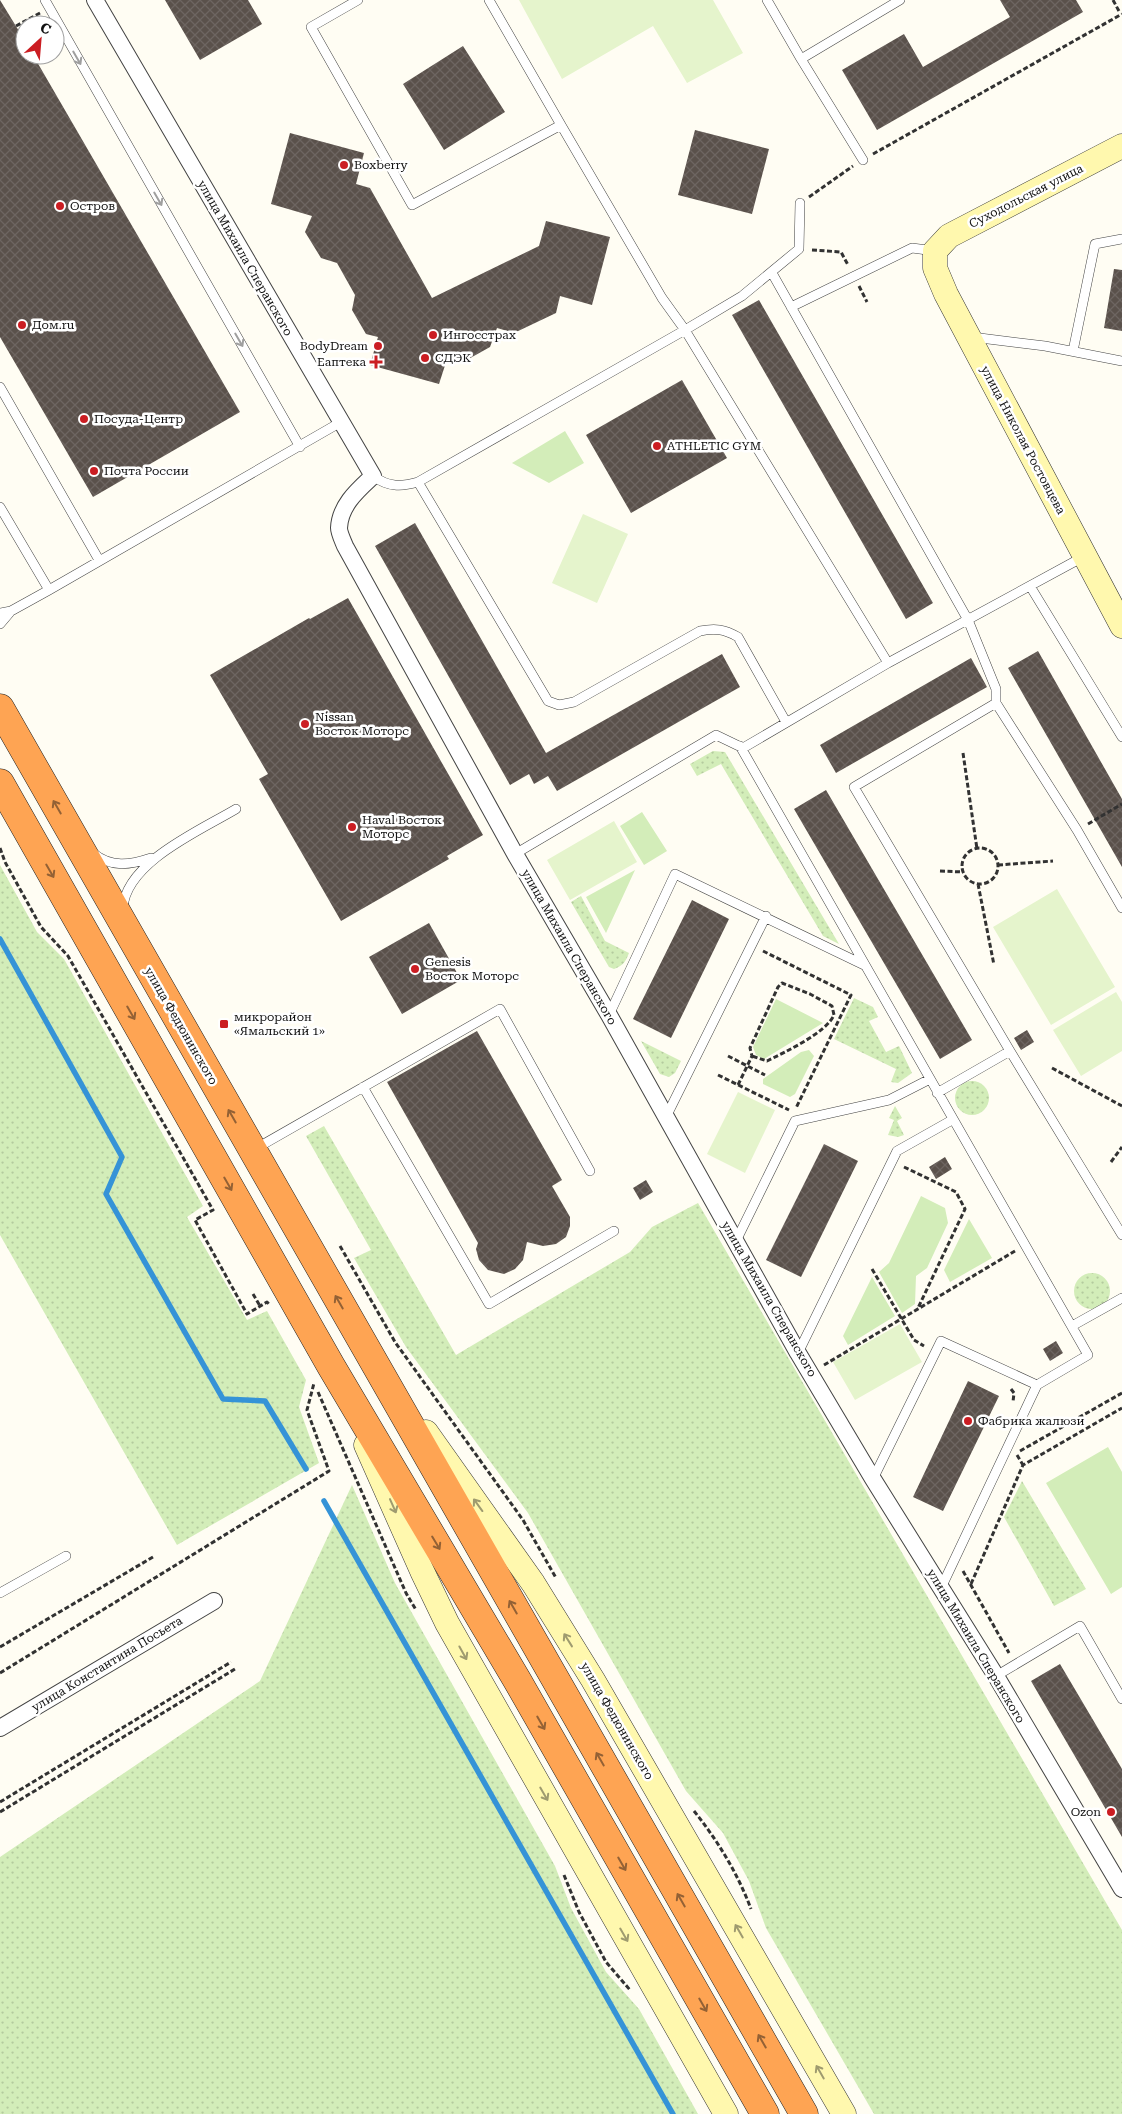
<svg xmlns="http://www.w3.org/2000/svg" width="1122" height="2114" font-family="'Roboto Serif',serif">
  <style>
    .grass { fill: url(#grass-dots) }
    .park { fill: #d3edb9 }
    .pitch { fill: #e5f4cc }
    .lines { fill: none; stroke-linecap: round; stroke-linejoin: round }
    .stream { stroke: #3593d7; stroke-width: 5.5 }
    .building { fill: url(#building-cross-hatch) }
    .lane-casing { stroke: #434343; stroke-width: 10 }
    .street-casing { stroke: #434343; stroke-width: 18 }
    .secondary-casing { stroke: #323232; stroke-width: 25 }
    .highway-casing { stroke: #212121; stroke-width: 29 }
    .path { stroke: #323232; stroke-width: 3; stroke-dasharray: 5 2.5; stroke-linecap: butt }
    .lane { stroke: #fff; stroke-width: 9 }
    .street { stroke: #fff; stroke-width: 16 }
    .secondary { stroke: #fff8ae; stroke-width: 24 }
    .highway { stroke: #fea453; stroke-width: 28 }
    .oneway { stroke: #9f9f9f }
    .oneway2 { stroke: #936135 }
    .oneway3 { stroke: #9f9b6f }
    .poi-dot { fill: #cb1d22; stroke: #fff; stroke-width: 2 }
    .labels { text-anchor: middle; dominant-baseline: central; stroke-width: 5; stroke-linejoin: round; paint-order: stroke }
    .poi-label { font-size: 12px; fill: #101010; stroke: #fff; text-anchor: start }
    .street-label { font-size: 12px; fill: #101010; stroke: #fff }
  </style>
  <defs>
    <pattern id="grass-dots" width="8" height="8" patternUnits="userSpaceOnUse" patternTransform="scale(1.25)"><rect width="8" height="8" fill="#d3edb9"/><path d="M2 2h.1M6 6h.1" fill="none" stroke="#b4ca9e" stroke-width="1.8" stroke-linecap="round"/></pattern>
    <pattern id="building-cross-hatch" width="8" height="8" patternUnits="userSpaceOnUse" patternTransform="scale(1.25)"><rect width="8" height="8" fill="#5a514b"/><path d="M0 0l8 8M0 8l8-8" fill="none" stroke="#6d6561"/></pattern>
  </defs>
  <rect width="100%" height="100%" fill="#fffdf3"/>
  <path class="grass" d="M713,751l12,1 114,192 -16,-8 -102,-172 -24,12 -7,-12z
    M0,865l37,67 27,27 139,247 -16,11 60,103 20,-9 39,69 -7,27 20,56 -142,82 -177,-310z
    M581,896l24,45 24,12c-3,8 -6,13 -15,16l-5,-2 -38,-65z
    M854,998l19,9 5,10 -9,4 17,31 13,-6 13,27 -14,10 -7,-1 5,-13 -62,-30z
    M641,1041l40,20 -6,12 -6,4 -9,-3z
    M955 1098a17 17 0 1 1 34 0a17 17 0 1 1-34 0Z
    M895,1106l7,12 -5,3 7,14 -6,2 -10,-2 6,-15 -5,-2z
    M324,1126l132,229 174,-103 22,-25 46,-24 424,727v184h-248l-108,-186 -17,-47 -26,-48 -37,-42 -158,-278 -122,-166 -52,-89 17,-8 -65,-114z
    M1074 1291a18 18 0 1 1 36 0a18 18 0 1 1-36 0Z
    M1022,1481l64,108 -32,17 -50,-89z
    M352,1485l43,98 160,283 16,42 35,64 33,37 59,105h-698v-257l260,-176z"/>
  <path class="park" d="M565,431l19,32 -35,20 -37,-20z
    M642,812l25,39 -23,14 -24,-39z
    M635,870l-29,63 -20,-36z
    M776,999l47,24 -59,36 -8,-4 -3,-8z
    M809,1050l5,6 -19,38 -5,3 -27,-13v-5l38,-27z
    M921,1196l24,12 3,15 -21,45 -11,8 -1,28 -13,9 -23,-41 10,-9z
    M969,1219l23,39 -42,24 -6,-12z
    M872,1277l23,39 -47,29 -5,-9z
    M1108,1447l14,25v115l-11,7 -65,-111z"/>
  <path class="pitch" d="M519,0h194l30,53 -56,30 -34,-57 -91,53z
    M583,514l45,20 -31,69 -45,-20z
    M614,821l23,41 -67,38 -23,-40z
    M1057,889l58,98 -64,38 -58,-98z
    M1116,992l6,10v49l-41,25 -28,-46z
    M738,1092l37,18 -30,63 -38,-19z
    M900,1324l22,38 -67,38 -22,-38z"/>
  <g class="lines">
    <path class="stream" d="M0,939l122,218 -16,37 117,205 42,2 41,68
      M324,1501l349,613"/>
  </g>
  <path class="building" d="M0,0l25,41v14h8l207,357 -147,85 -93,-160z
    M165,0h83l14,24 -62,36z
    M1000,0h76l7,12 -206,118 -35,-60 62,-36 19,33 87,-50z
    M463,46l42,66 -61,38 -41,-66z
    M695,130l74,19 -17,65 -74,-19z
    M290,133l74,20 -8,31 14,4 62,110 107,-52 7,-25 64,16 -18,68 -32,-9 -4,17 -42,20 -17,-5 -7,19 -25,14 -16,-8 -10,31 -69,-19 8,-28 -12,-3 -14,-24 3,-15 -18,-32 -16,-5 -16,-26 7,-16 -41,-12z
    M1114,269l8,1v61l-18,-3z
    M759,300l174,303 -27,16 -174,-304z
    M682,380l45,78 -96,55 -45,-78z
    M415,523l131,230 176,-99 18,33 -183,104 -9,-15 -14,8 -5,-10 -19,11 -135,-239z
    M348,598l135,237 -36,21 2,3 -108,62 -82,-142 9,-5 -58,-99 99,-57 1,1z
    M1038,651l84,148v68l-114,-199z
    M971,658l16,29 -151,86 -16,-28z
    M826,790l146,250 -32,19 -146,-250z
    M692,900l37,19 -58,119 -38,-19z
    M429,923l32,57 -59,34 -33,-57z
    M1027,1030l7,12 -13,8 -7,-12z
    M477,1031l85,149 -10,6 18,31v9l-4,11 -10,7 -13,2 -16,-4 -4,18 -8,9 -11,5 -16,-4 -9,-10 -3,-11 2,-6 -91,-161z
    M824,1144l34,17 -57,116 -35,-17z
    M945,1157l7,12 -16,10 -7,-12z
    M646,1180l7,12 -13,8 -7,-12z
    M1056,1341l7,12 -13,8 -7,-12z
    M968,1381l31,15 -56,115 -30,-14z
    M1060,1664l62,105v68l-91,-156z"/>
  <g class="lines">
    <g class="lane-casing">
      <path id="lane" d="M45,0l255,447
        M358,0l-47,27 101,178 149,-80 101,173 23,32 203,333
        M489,0l72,125
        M767,0l34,59 99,-59
        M801,59l62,101
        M772,273l196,347 28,69v14
        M791,307l121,-59 23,3
        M972,337l73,9 77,15
        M1073,351l22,-107 27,-5
        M0,387l99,173
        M373,476c15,11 28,11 45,6l267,-152 57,-34 57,-47 1,-46
        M418,482l130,219 11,4 15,-3 126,-71c15,-3 24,-2 38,6l48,85
        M0,507l49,83
        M1030,586l92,151
        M0,613l11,-2 38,-21 292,-168
        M0,624l11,-13
        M740,746l348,609 -51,30 -96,203
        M93,853c18,15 37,12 58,5
        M515,854l201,-119 27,13 145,-85 195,-106
        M123,908c3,-46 78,-78 113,-99
        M1122,908l-45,-78 -81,-127 -142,84 156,264 112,184
        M609,1015l66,-141 189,91
        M363,1087l126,217 125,-73
        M937,1093l73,-42
        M666,1117l100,-201
        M255,1149l245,-140 90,162
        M736,1241l59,-120 94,-21 41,-21
        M1072,1326l50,-28
        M798,1353l99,-202 55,-31
        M873,1479l68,-138 96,44
        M0,1593l66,-37
        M996,1676l84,-50 42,73"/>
    </g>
    <g class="street-casing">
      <path id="street" d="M95,0l278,476c-15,14 -33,29 -34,52 0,5 4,13 6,18l170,308 94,161 189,338 75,126 123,197 126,213
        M0,1728l214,-127"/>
    </g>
    <g class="secondary-casing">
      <path id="secondary" d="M1122,146l-173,90 -14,15v17l11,26 176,332
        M426,1432l107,151 60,97 251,434
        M366,1445l56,126 25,52 279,491"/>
    </g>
    <g class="highway-casing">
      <path id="highway" d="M0,708l804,1406
        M0,783l331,583 186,314 248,434"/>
    </g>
    <path class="path" d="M1113,0l7,13
      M16,26l24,-13
      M873,154l249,-140
      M809,197l44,-31
      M812,250l29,2 7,13
      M859,286l8,16
      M963,753l14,96
      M1088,824l34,-20
      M0,848l5,14 36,65 27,29 145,254 -18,10 52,94 20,-12 2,2
      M962 866a18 18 0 1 1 36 0a18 18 0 1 1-36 0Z
      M998,865l55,-4
      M940,871l23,1
      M978,884l16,81
      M763,951l88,44 -55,113
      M728,1056l37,19
      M1052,1068l70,38
      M718,1075l71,35
      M738,1085l14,-29 -2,-8 28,-61 4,-4 28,11 22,12 2,9c-8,18 -49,37 -67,46l-15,-5
      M1111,1162l11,-15
      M904,1167l52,25 9,17 -47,99
      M340,1246l55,96 128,178 33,58
      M872,1269l42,71 10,6
      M253,1294l7,12
      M824,1365l191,-114
      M1011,1389l3,4 -1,9
      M318,1392l88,201 10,17
      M1020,1451l102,-58
      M1017,1455l6,10
      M963,1571l46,82
      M971,1584l52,-119 99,-57
      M0,1647l153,-90
      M0,1673l329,-202 -22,-61 7,-27
      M0,1802l231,-140
      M694,1811c24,30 44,63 57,98
      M0,1812l235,-143
      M564,1875l15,37 27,50 24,28"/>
    <use href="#lane" class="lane"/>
    <use href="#street" class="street"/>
    <use href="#secondary" class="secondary"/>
    <use href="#highway" class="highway"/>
  </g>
  <defs><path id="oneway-shaft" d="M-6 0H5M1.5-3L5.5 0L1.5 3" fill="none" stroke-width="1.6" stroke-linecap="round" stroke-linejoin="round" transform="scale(1.25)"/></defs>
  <g class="oneway">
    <use href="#oneway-shaft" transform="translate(77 58) rotate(60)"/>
    <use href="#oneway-shaft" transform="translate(158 199) rotate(60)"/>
    <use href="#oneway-shaft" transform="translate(239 340) rotate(60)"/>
  </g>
  <g class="oneway2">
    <use href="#oneway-shaft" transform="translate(57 807) rotate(-120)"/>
    <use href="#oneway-shaft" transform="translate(50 871) rotate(60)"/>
    <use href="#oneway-shaft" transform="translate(131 1013) rotate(60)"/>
    <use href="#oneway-shaft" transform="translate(232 1116) rotate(-120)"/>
    <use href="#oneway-shaft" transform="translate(228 1184) rotate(60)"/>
    <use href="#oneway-shaft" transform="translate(339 1302) rotate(-120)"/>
    <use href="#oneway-shaft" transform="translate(436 1543) rotate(59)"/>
    <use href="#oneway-shaft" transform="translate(513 1607) rotate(-120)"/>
    <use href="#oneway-shaft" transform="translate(541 1723) rotate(60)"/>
    <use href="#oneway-shaft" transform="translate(600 1759) rotate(-120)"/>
    <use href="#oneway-shaft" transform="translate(622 1864) rotate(60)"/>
    <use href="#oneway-shaft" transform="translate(681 1900) rotate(-120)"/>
    <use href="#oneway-shaft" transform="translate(703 2005) rotate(60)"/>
    <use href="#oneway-shaft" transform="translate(762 2041) rotate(-120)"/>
  </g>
  <g class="oneway3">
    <use href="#oneway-shaft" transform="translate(478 1505) rotate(-126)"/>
    <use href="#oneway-shaft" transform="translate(393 1506) rotate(66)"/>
    <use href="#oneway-shaft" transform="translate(568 1640) rotate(-122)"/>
    <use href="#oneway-shaft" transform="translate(463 1653) rotate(61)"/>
    <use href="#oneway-shaft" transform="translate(544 1794) rotate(60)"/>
    <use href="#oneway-shaft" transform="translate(739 1931) rotate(-120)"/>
    <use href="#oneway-shaft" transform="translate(624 1935) rotate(60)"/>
    <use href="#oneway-shaft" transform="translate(820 2072) rotate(-120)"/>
  </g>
  <g class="poi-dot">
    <circle cx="344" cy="165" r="5"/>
    <circle cx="60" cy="206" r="5"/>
    <circle cx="22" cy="325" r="5"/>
    <circle cx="433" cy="335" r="5"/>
    <circle cx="378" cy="346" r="5"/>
    <circle cx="425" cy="358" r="5"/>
    <path d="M373.5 354.5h5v5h5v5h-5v5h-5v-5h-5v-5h5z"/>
    <circle cx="84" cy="419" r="5"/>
    <circle cx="657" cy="446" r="5"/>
    <circle cx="94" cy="471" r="5"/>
    <circle cx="305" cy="724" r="5"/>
    <circle cx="352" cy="827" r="5"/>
    <circle cx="415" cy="969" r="5"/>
    <rect x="219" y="1019" width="10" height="10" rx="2.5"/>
    <circle cx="968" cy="1421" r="5"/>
    <circle cx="1111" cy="1812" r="5"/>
  </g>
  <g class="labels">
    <g class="poi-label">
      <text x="354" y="165">Boxberry</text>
      <text x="70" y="206">Остров</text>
      <text x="32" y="325">Дом.ru</text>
      <text x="443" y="335">Ингосстрах</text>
      <text x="368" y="346" text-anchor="end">BodyDream</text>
      <text x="435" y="358">СДЭК</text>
      <text x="366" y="362" text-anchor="end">Еаптека</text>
      <text x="94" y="419">Посуда-Центр</text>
      <text x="667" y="446">ATHLETIC GYM</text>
      <text x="104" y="471">Почта России</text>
      <text x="315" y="717">Nissan<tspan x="315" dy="14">Восток Моторс</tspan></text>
      <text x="362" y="820">Haval Восток<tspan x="362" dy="14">Моторс</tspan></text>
      <text x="425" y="962">Genesis<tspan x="425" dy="14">Восток Моторс</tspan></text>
      <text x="234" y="1017">микрорайон<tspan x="234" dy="14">«Ямальский 1»</tspan></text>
      <text x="978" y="1421">Фабрика жалюзи</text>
      <text x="1101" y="1812" text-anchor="end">Ozon</text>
    </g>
    <g class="street-label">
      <text transform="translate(1026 196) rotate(-27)">Суходольская улица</text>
      <text transform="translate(245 258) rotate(60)">улица Михаила Сперанского</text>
      <text transform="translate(1023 440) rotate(62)">улица Николая Ростовцева</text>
      <text transform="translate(569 947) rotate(60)">улица Михаила Сперанского</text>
      <text transform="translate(181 1026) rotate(60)">улица Федюнинского</text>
      <text transform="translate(769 1299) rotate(60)">улица Михаила Сперанского</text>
      <text transform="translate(976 1646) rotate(59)">улица Михаила Сперанского</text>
      <text transform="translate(107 1664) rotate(-31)">улица Константина Посьета</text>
      <text transform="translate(617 1721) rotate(60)">улица Федюнинского</text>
    </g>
  </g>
  <g transform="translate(40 40) rotate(26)"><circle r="24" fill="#ffffff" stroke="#9f9f9f"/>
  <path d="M0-4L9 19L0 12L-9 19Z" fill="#cb1d22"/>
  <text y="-8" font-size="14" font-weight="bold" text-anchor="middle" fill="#101010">С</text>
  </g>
</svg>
